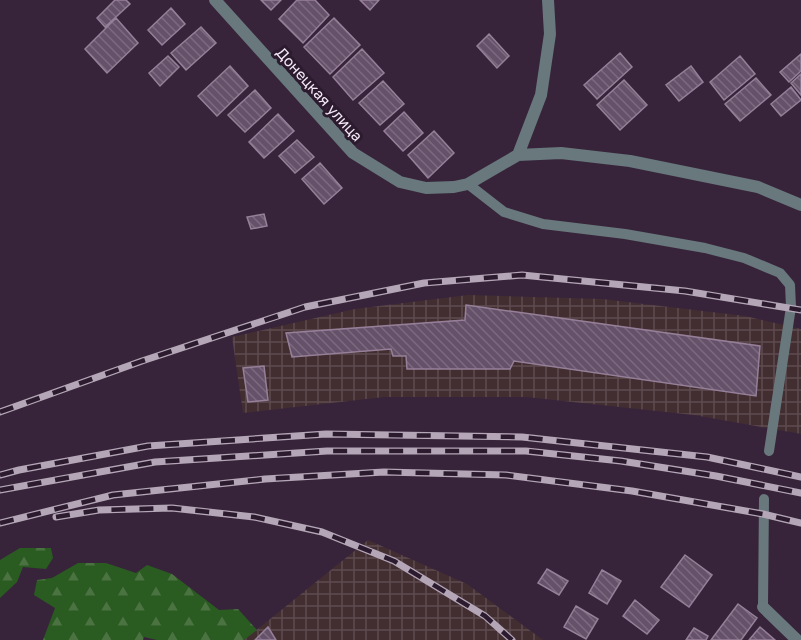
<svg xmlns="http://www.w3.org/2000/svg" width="801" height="640" font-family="'Golos Text',sans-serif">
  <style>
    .industrial { fill: url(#industrial-grid) }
    .forest { fill: url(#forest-firs) }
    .building { fill: url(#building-back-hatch); stroke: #968099; stroke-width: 1.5 }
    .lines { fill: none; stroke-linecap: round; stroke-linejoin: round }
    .service { stroke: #68787c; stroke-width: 10 }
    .minor { stroke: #68787c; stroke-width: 12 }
    .rail-casing { stroke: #b4a6b7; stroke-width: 7 }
    .rail { stroke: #2c1b2f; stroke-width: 4.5; stroke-dasharray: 14; stroke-linecap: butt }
    .labels { text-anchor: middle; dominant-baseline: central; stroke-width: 6; stroke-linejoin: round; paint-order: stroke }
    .street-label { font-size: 15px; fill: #f5e9f7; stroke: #2c1b2f }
  </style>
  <defs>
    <pattern id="industrial-grid" width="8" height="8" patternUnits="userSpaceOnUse" patternTransform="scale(1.5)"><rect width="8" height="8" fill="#422d30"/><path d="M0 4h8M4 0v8" fill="none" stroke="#5e4b4f"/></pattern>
    <pattern id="forest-firs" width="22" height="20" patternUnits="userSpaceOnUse" patternTransform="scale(1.5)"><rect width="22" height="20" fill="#2a5b20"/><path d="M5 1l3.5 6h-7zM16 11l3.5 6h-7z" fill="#4a7341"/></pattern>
    <pattern id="building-back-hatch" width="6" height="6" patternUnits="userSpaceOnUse" patternTransform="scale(1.5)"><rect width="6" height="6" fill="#655169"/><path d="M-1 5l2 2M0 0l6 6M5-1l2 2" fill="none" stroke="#7c6a7f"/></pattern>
  </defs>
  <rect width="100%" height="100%" fill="#37243a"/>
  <path class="industrial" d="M468,295l134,4 143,17 56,13v105l-107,-19 -168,-18h-142l-141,16 -11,-76 123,-28z
    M368,540l99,44 76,56h-299z"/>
  <path class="forest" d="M20,548h31l2,10 -7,11 -23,-2 -6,15 -17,16v-38z
    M78,563h28l30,10 11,-8 25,9 47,36 19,-1 19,21 -13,10h-87l-13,-3 -1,3h-100l12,-32 -21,-13 3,-15 15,-2z"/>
  <path class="building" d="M115,0h11l4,4 -25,23 -8,-9z
    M261,0h20l-10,10z
    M297,0h18l14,15 -26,28 -24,-24z
    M360,0h19l-9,10z
    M171,8l14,16 -23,21 -14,-15z
    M116,18l22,25 -31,30 -22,-24z
    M334,18l26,27 -30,29 -26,-27z
    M201,27l15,16 -30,27 -15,-17z
    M489,34l20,22 -12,12 -20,-22z
    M362,49l22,24 -31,27 -20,-23z
    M620,53l12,14 -35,32 -13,-14z
    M801,54v17l-12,11 -9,-10z
    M168,56l11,11 -19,19 -11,-13z
    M740,56l15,18 -31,26 -14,-18z
    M230,66l18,20 -31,30 -19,-20z
    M691,66l12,16 -24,19 -13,-16z
    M801,74v21l-10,-12z
    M756,78l15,17 -31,26 -15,-17z
    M624,80l23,25 -27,25 -23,-25z
    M383,81l21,23 -24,21 -21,-22z
    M791,87l10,13 -20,16 -10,-12z
    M255,90l16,18 -26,24 -17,-17z
    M404,112l19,21 -20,18 -19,-20z
    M278,114l16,17 -30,27 -15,-16z
    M434,131l20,22 -26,25 -20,-23z
    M297,140l17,17 -19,16 -16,-17z
    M320,163l22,25 -18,16 -22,-25z
    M264,214l3,12 -16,3 -4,-12z
    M466,305l294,41 -4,50 -242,-35 -4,8h-103l-1,-13h-13l-2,-7 -99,8 -6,-24 179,-13z
    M264,366l4,34 -20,2 -5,-34z
    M685,555l27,20 -23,32 -28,-20z
    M547,569l21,12 -9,14 -21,-12z
    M602,570l19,11 -14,23 -18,-11z
    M635,600l24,20 -12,14 -24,-18z
    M738,604l19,14 -16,22h-30z
    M576,606l22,13 -12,20 -22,-12z
    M268,627l8,13h-21z
    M760,627l15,13h-26z
    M694,628l14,8 -2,4h-20z"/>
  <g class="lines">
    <path class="service" d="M468,184l36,28 39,12 82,10 80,14 39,10 36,15 10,12 1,22 -22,144
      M763,607l1,-108"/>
    <path class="minor" d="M215,0l138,153 47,29 26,6 28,-1 14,-3 50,-29 43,-2 69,8 128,26 43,18
      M518,155l23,-60 9,-61 -2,-34
      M763,607l34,33"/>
    <g class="rail-casing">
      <path id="rail" d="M0,412l142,-51 163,-54 119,-24 98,-8 163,16 116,19
        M0,475l19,-5 129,-24 178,-12 196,3 185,20 94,20
        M0,490l155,-28 172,-11h199l95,10 95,15 85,17
        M56,517l43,-7 73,-2 82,9 68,15 72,29 91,55 27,24
        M0,523l113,-28 152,-16 119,-7 122,3 126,16 131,23 38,9"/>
    </g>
    <use href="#rail" class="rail"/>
  </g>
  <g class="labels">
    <g class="street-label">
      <text transform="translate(320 94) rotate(48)">Донецкая улица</text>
    </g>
  </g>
</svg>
